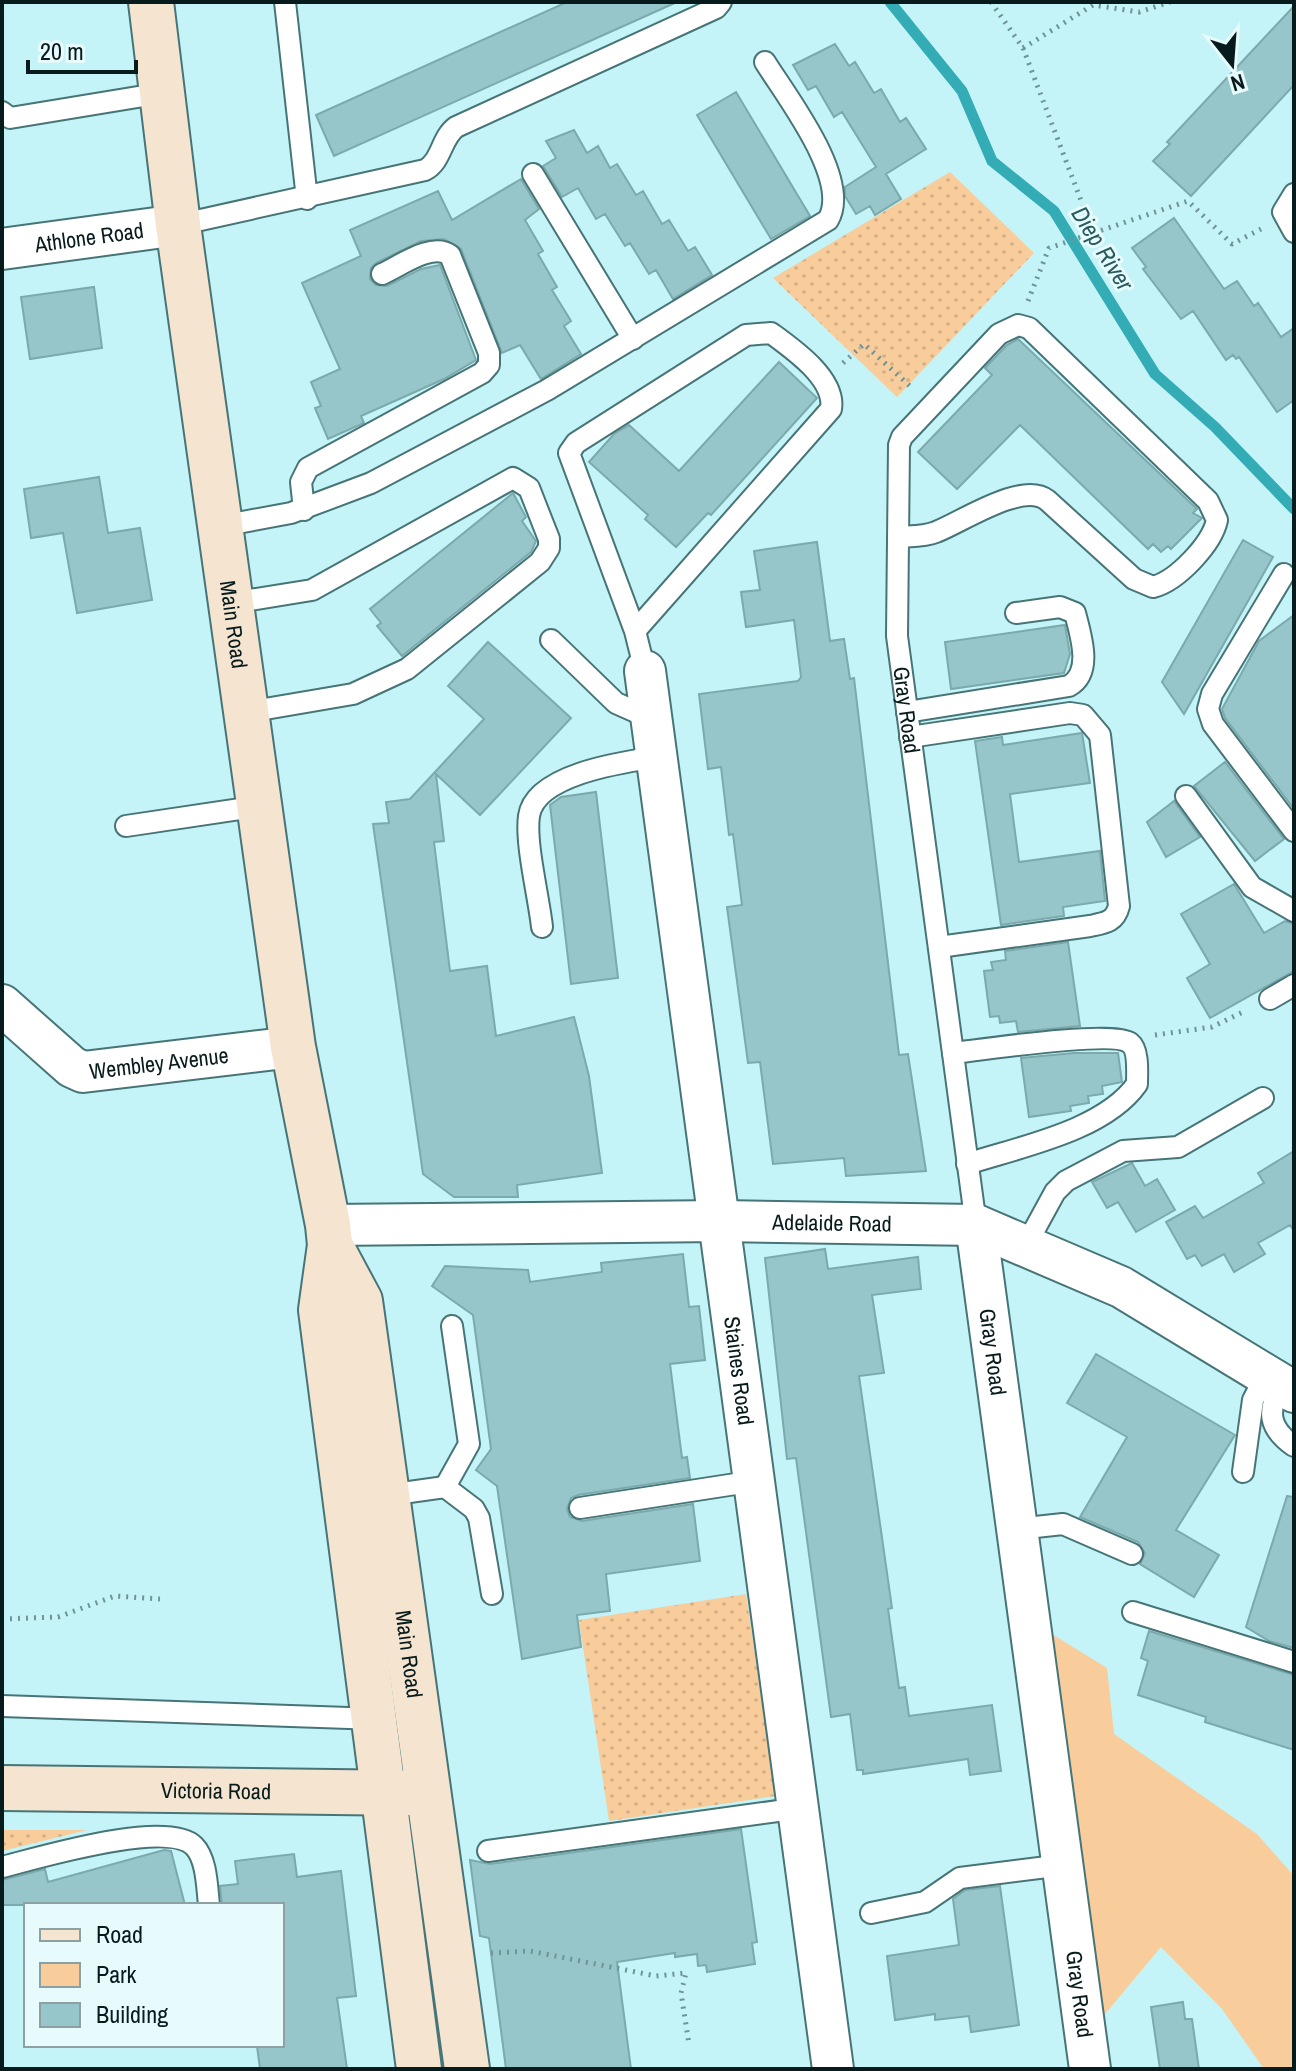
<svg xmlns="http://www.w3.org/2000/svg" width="1296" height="2071" font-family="'Archivo Narrow',sans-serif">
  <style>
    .grass { fill: url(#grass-dots) }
    .green { fill: #f8cc9b }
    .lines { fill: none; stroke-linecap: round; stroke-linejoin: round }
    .stream { stroke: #33acb5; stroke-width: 11 }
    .building { fill: #97c6ca; stroke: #7ba9ac; stroke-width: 2 }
    .lane-casing { stroke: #477477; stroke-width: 24 }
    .street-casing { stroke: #477477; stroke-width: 44 }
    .secondary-casing { stroke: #477477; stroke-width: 48 }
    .path { stroke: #709396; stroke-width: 5; stroke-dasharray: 2 6; stroke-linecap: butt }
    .lane { stroke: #fff; stroke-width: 20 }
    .street { stroke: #fff; stroke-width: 40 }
    .secondary { stroke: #f4e4d0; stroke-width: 44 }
    .labels { text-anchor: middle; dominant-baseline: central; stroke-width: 6; stroke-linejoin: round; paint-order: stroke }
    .street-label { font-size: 22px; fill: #081b1c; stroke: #e8fbfc }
    .water-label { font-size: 24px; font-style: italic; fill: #295a5e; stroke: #e8fbfc }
  </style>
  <defs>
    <pattern id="grass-dots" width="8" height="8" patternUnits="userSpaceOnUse" patternTransform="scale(2)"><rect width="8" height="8" fill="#f8cc9b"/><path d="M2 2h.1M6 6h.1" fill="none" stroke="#d3af85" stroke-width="1.8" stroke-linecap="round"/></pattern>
  </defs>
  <rect width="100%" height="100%" fill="#c4f4f8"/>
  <path class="grass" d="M950,172l84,81 -137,144 -124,-119z
    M746,1594l30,202 -167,25 -30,-201z
    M2,1830h85l-85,21z"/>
  <path class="green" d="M1047,1631l60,37 7,66 143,100 37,42v193h-30l-42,-60 -61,-62 -61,73z"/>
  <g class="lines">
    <path class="stream" d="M890,2l72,89 30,70 62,50 101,163 60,53 79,82"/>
  </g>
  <path class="building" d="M567,2h110l-343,154 -18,-41z
    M1294,6v79l-103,111 -38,-35 17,-17 -3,-2z
    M835,44l14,22 6,-4 19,31 7,-4 19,33 6,-4 20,31 -40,25 15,25 -26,16 -5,-9 -14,8 -11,-18v-9l31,-20 -34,-55 -8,5 -18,-31 -8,4 -15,-25z
    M736,92l74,124 -39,23 -74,-124z
    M574,130l13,23 11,-7 12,22 7,-4 19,31 7,-4 19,33 7,-4 19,31 7,-4 17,28 -39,24 -17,-29 -7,4 -19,-31 -5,3 -20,-32 -9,5 -18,-31 -16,9 -19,-31 13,-8 -10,-17z
    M521,179l18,30 -14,11 18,31 -5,3 19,33 -5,3 19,31 -7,5 17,28 -40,25 -21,-34 -18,8 -41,-104 -17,-10 -23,2 -45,22 -5,5 -1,11 6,6 11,1 34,-17 19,-4 36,95 -32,19 -83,37 3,7 -36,16 -13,-31 6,-2 -10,-24 29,-13 -38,-86 59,-27 -11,-26 88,-39 14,29z
    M1174,218l50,71 13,-8 17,25 4,-3 23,34 13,-9v72l-17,12 -38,-55 -3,2 -3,-4 -7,5 -33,-49 -12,8 -38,-50 3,-2 -14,-19z
    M94,287l8,61 -72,11 -9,-62z
    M1018,339l179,170 -4,4 9,5 -31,31 -3,-3 -7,6 -8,-8 -5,5 -128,-124 -63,64 -39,-37 74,-77 -7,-7 22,-23z
    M779,362l38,36 -106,117 -3,-2 -32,34 -31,-28 3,-4 -59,-53 25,-28 15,-9 50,46z
    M99,477l9,56 32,-5 12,72 -75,13 -14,-80 -32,5 -7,-49z
    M513,493l13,24 -4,4 14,20 -5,11 -129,104 -25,-30 4,-3 -11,-14z
    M1243,540l30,17 -89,157 -22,-32z
    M817,542l13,99 14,-2 6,40 4,-1 45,377 9,-1 18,117 -80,5 -2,-18 -71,6 -13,-102 -12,1 -21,-156 15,-2 -9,-71 -4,1 -8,-68 -13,2 -9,-75 99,-13 3,-4 -7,-57 -48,7 -5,-35 19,-2 -6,-39z
    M1294,615v194l-69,-91 -3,-9 37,-68z
    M1065,625l5,29 -6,19 -113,16 -6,-47z
    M488,642l83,76 -91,97 -44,-41 8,67 -10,1 16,129 37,-5 9,70 78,-19 15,59 13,97 -85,12 1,12h-64l-31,-23 -50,-350 16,-1 -3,-21 24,-3 74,-80 -36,-33z
    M1082,733l8,50 -80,11 9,68 81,-11 5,50 -42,6 1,9 -63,9 -26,-184 27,-4 1,8z
    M1225,762l59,77 -29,22 -61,-75z
    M596,792l22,186 -47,6 -21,-179 11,-8z
    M1174,801l26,36 -34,20 -19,-35z
    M1234,884l30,49 21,-12 9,3v47l-84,47 -23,-40 23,-14 -29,-50z
    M1068,942l12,84 -62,6 -2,-11 -16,2 -1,-7 -9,1 -6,-46 9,-1 -2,-8 15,-2 -1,-9z
    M1074,1053h44l4,29 -20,4 1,8 -15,2 1,7 -19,3 1,5 -42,6 -8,-59z
    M1294,1151v80l-4,-6 -32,18 7,11 -31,18 -10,-18 -22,12 -7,-11 -8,4 -21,-37 29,-16 8,12 61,-35 -6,-10z
    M1132,1163l13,23 12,-7 18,31 -39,22 -18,-30 -11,6 -15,-26z
    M825,1249l3,20 90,-12 3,32 -49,6 12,78 -25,3 33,232 -4,1 11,79 6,-1 4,29 83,-11 9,66 -31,4 -2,-16 -105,15v-4h-6l-7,-56 -19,3 -35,-259 -9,1 -22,-201z
    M683,1254l6,53 10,-1 6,54 -35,4 12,94 5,-1 3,21 -112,17 -7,3 -4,11 3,8 12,4 111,-17 7,57 -94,13 4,37 -33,4 4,32 -59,12 -25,-173 -21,-16 15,-21 -18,-134 -41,-29 13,-20 83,4 2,12 72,-10 -1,-9z
    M1096,1354l139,81 -59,95 43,25 -25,42 -54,-33 5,-11 -7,-11 -58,-25 47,-80 -60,-34z
    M1287,1496l7,1v151l-25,-7 -23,-14z
    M1149,1631l145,44v75l-89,-28 1,-5 -68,-22 10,-34 -7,-3z
    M741,1829l16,113 -5,1 3,21 -48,8 -1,-7 -8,1 -1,-12 -22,3v-4l-58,9 14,107h-125l-17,-131 -9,-2 -10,-76 20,4z
    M164,1850l7,1 14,54h-183v-25l43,-11 3,13z
    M294,1854l3,23 44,-6 15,125 -19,2 10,71h-87l-3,-23 25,-1v-140h-60l-2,-19 18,-2 -3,-23z
    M1000,1886l19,139 -48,7 -2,-16 -34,4v-6l-40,6 -8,-64 72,-11 -6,-46 12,-9z
    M1183,2002l2,17h7l7,50h-39l-9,-62z"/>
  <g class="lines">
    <g class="lane-casing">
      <g id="lane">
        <path d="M285,2l22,197"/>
        <path d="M2,112l8,6 152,-25"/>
        <path d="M533,174l100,165"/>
        <path d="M1294,194l-11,18 11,20"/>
        <path d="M178,225l247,-55c17,-9 16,-32 31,-43l260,-119 5,-6"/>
        <path d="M304,510l-3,-28 7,-14 174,-95 7,-8v-12l-39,-98c-18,-13 -50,11 -68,19"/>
        <path d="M221,526l70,-13 80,-30 176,-93 281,-170c24,-40 -42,-124 -63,-158"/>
        <path id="s1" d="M898,537c12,-1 26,0 38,-5 26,-10 86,-51 111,-32l87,79 19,8c24,-6 59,-43 64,-67l-9,-19 -179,-173 -11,-3 -19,9 -97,103 -3,8 -2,191 79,589"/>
        <path d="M1284,574l-72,120 -4,15 5,15 81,107"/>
        <path d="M231,603l81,-13 201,-112 16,10 20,51v9l-9,14 -133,107 -54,25 -106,18"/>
        <path d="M635,631l196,-222c5,-30 -38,-60 -60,-76l-25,2 -170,108 -7,10 66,178 10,40"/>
        <path d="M551,640l65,63 36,16"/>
        <path d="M907,712l162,-26c24,-13 12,-50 6,-73l-15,-6 -44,6"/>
        <path d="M910,737l160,-24 13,2 17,20 19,171c-4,16 -14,17 -29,20l-151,21"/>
        <path d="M1186,796l66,91 42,24"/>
        <path d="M126,826l134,-20"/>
        <path d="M542,927c-3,-29 -17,-84 -13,-111 6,-42 95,-54 128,-59"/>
        <path d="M1270,999l24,-14"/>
        <path d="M953,1053c27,-3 160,-23 177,-10 9,7 7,30 7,41 -33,47 -118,63 -170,80"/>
        <path d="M1026,1245l29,-53 11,-11 57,-30 55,-4 85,-49"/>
        <path d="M452,1326l17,118 -24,43 29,22 5,9 13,76"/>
        <path d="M1281,1384c-14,27 -13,44 13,62"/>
        <path d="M1243,1472l10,-72 13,-25"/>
        <path d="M388,1495l57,-8"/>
        <path d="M580,1508l175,-27"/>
        <path d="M1017,1529l46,-5 69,30"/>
        <path d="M1133,1612l161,50"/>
        <path d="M2,1706l376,13"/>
        <path d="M488,1851l312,-43"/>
        <path d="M2,1867c36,-9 165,-48 192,-21 13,13 13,42 15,59"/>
        <path d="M871,1913l54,-11 35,-24 103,-13"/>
      </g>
    </g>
    <g class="street-casing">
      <g id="street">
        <path id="s2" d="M2,249l176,-24"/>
        <path id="s3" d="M645,671l188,1398"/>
        <path id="s4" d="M2,1005l70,62 11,5 210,-25"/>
        <path id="s5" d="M328,1225l392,-4 256,4 145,62 173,105"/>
        <path id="s6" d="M976,1225l114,844"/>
      </g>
    </g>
    <g class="secondary-casing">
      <g id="secondary">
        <path id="s7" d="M151,2l27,223 115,822 35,178 2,20 -9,65 98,759"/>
        <path id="s8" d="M330,1245l30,56 107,768"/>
        <path id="s9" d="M2,1788l410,5"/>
      </g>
    </g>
    <path class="path" d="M991,2l32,46 70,-43 46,7 31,-10
      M1023,48l70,184
      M1028,301l21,-53 139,-47 44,43 29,-15
      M843,363l21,-19 48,44
      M1155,1035l57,-8 33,-16
      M2,1619l56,-2 57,-21 45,3
      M491,1953l39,-2 126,25 30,-3 -5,20 8,51"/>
    <use href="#lane" class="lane"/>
    <use href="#street" class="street"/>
    <use href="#secondary" class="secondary"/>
  </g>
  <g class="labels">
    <g class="street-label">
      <text stroke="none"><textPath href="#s2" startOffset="88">Athlone Road</textPath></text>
      <text stroke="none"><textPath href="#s7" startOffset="628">Main Road</textPath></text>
      <text stroke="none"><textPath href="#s1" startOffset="1110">Gray Road</textPath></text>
      <text stroke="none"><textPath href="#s4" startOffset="182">Wembley Avenue</textPath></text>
      <text stroke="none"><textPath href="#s5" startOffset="504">Adelaide Road</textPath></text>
      <text stroke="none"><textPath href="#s6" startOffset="128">Gray Road</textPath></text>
      <text stroke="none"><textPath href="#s3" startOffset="706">Staines Road</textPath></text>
      <text stroke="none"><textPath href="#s8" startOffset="420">Main Road</textPath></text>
      <text stroke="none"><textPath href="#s9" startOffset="214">Victoria Road</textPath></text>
      <text stroke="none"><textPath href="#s6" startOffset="776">Gray Road</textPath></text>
    </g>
    <g class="water-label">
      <text transform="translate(1103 248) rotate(58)">Diep River</text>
    </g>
  </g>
  <rect width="1296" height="2071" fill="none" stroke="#081b1c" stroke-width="8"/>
  <rect x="24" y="1903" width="260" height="144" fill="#e8fbfc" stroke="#8ea1a2" stroke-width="2"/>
  <rect x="40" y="1929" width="40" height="12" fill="#f4e4d0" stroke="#8ea1a2" stroke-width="2"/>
  <text x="96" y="1943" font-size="24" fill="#081b1c">Road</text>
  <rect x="40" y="1963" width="40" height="24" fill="#f8cc9b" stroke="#8ea1a2" stroke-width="2"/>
  <text x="96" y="1983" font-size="24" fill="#081b1c">Park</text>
  <rect x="40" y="2003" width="40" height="24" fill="#97c6ca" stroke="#8ea1a2" stroke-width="2"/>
  <text x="96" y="2023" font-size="24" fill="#081b1c">Building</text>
  <g transform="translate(1232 64) rotate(163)" stroke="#e8fbfc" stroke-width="6" paint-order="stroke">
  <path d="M0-6L14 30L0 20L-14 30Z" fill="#081b1c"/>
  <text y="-12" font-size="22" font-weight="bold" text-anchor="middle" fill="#081b1c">N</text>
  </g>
  <path d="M28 60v12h108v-12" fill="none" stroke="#081b1c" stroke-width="4"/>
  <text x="40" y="60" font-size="24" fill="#081b1c" stroke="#e8fbfc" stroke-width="6" paint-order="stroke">20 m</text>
</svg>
